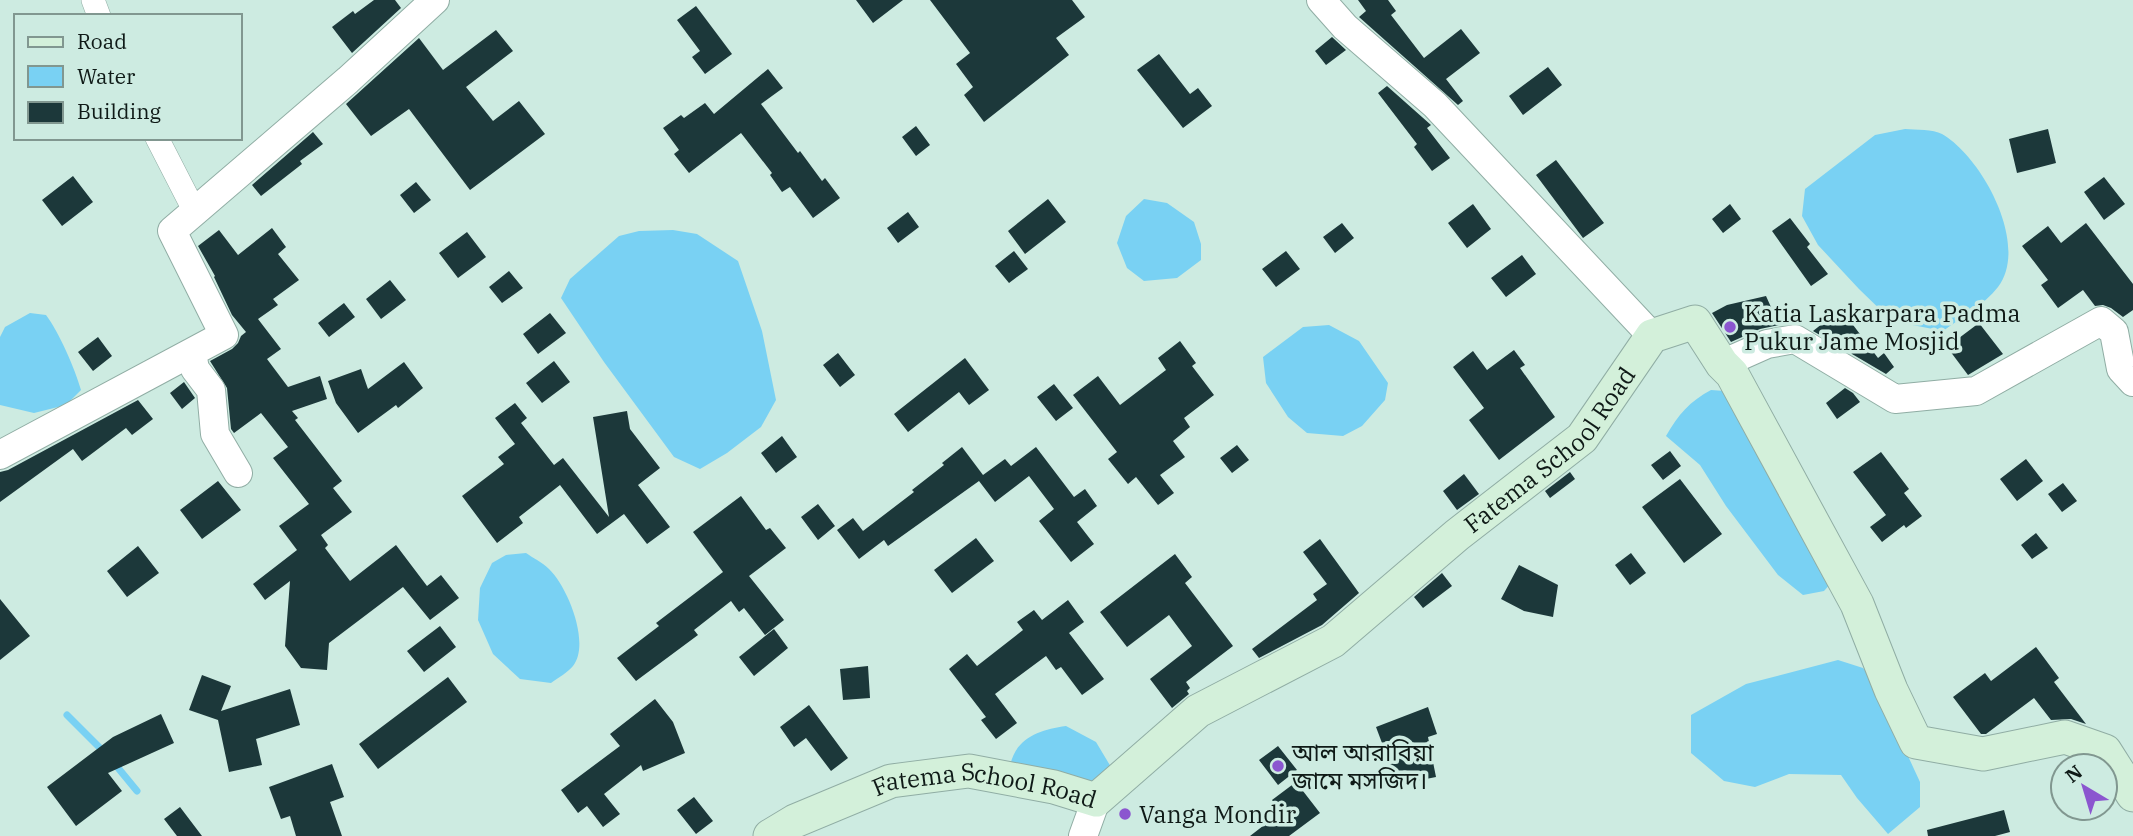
<svg xmlns="http://www.w3.org/2000/svg" width="2133" height="836" font-family="'IBM Plex Serif','Noto Sans Bengali',serif">
  <style>
    .water { fill: #79d1f3 }
    .lines { fill: none; stroke-linecap: round; stroke-linejoin: round }
    .stream { stroke: #79d1f3; stroke-width: 7 }
    .building { fill: #1c383a }
    .minor-casing { stroke: #90ada4; stroke-width: 24 }
    .tertiary-casing { stroke: #90ada4; stroke-width: 30 }
    .secondary-casing { stroke: #90ada4; stroke-width: 35 }
    .minor { stroke: #fff; stroke-width: 23 }
    .tertiary { stroke: #fff; stroke-width: 28 }
    .secondary { stroke: #d3f0da; stroke-width: 33 }
    .poi-dot { fill: #8b56cf; stroke: #cdebe1; stroke-width: 2.5 }
    .labels { text-anchor: middle; dominant-baseline: central; stroke-width: 7; stroke-linejoin: round; paint-order: stroke }
    .poi-label { font-size: 24px; fill: #0f1a17; stroke: #cdebe1; text-anchor: start }
    .street-label { font-size: 24px; fill: #0f1a17; stroke: #cdebe1 }
  </style>
  <rect width="100%" height="100%" fill="#cdebe1"/>
  <path class="water" d="M1905,129c11,1 28,0 37,5 40,23 88,111 56,153 -13,17 -37,31 -55,44l-51,-10 -33,-32 -41,-44 -16,-29 3,-27 70,-54z
    M1144,199l23,4 27,19 7,22v16l-24,18 -33,3 -17,-13 -10,-25 9,-27z
    M673,230l24,4 41,27 24,70 14,69 -15,27 -34,26 -27,16 -26,-12 -70,-95 -43,-64 9,-19 49,-43 20,-5z
    M30,313l16,2c13,17 29,54 35,75l-15,15 -32,8 -34,-8v-68l5,-10z
    M1329,325l30,16 29,42 -3,17 -23,26 -19,10 -36,-3 -19,-16 -22,-34 -3,-26 40,-30z
    M1711,390l14,1 106,192 -7,8 -21,4 -25,-20 -52,-69 -26,-41 -34,-29c12,-21 24,-35 45,-46z
    M526,553c7,5 16,9 23,16 18,17 42,74 24,97 -5,6 -15,12 -22,17l-31,-4 -27,-25 -15,-34 2,-32 12,-25 14,-8z
    M1838,660l25,8 20,23 18,50 19,41v25l-32,27 -31,-36 -16,-23 -52,-1 -34,13 -31,-6 -33,-28v-38l55,-31z
    M1066,726l30,16 15,25 -43,41 -36,-10 -22,-32c6,-29 30,-36 56,-40z"/>
  <g class="lines">
    <path class="stream" d="M67,715l39,39
      M114,763l23,28"/>
  </g>
  <path class="building" d="M374,0h21l6,8 -49,45 -20,-26 21,-16 2,3z
    M856,0h47l-30,23z
    M930,0h142l13,17 -29,21 13,17 -85,67 -20,-27 9,-8 -17,-23 14,-11z
    M1358,0h30l8,11 -5,4 33,43 37,-29 19,24 -34,26 17,22 -5,4 -99,-88 7,-6z
    M696,6l36,48 -27,20 -13,-17 8,-6 -23,-31z
    M496,30l17,21 -47,36 27,34 26,-20 26,33 -75,56 -61,-81 -38,27 -25,-32 73,-66 24,32z
    M1332,37l14,13 -20,15 -11,-14z
    M1159,54l31,40 8,-6 14,18 -29,22 -46,-58z
    M1548,67l14,18 -39,30 -14,-19z
    M768,69l15,19 -22,16 37,49 2,-2 22,30 3,-3 15,20 -27,20 -23,-31 -8,5 -12,-17 2,-2 -31,-40 -52,40 -15,-19 5,-4 -16,-22 18,-13 3,3 21,-15 9,11z
    M1387,86l44,39 -4,3 23,30 -18,13 -18,-24 3,-3 -39,-51z
    M916,126l14,19 -14,11 -14,-19z
    M2048,129l8,34 -39,10 -8,-34z
    M313,132l10,12 -23,17 2,3 -41,32 -9,-11z
    M1556,160l48,63 -21,15 -47,-63z
    M73,176l20,26 -31,24 -20,-26z
    M2104,177l21,27 -21,16 -20,-28z
    M416,182l15,18 -17,13 -14,-18z
    M1048,199l18,23 -41,32 -17,-23z
    M1473,204l18,25 -24,19 -19,-25z
    M1730,204l11,15 -18,14 -11,-14z
    M908,212l11,15 -21,16 -11,-15z
    M1790,218l20,26 -3,3 21,27 -17,12 -39,-55z
    M1342,223l12,15 -19,15 -12,-16z
    M2086,223l47,61v26l-10,7 -12,-9 -8,-3 -8,1 -12,-16 -25,18 -17,-23 7,-5 -26,-34 26,-20 13,17z
    M272,228l14,19 -8,7 21,26 -26,19 5,6 -20,14 23,30 -14,10 21,28 32,-11 7,23 -35,12 6,7 -3,2 47,61 -9,7 19,24 -31,23 7,10 -3,3 25,33 46,-36 31,41 14,-11 18,23 -29,22 -27,-33 -74,56 -2,27 -26,-2 -16,-22 5,-65 -25,19 -12,-16 44,-34 -18,-24 30,-22 -36,-46 15,-11 -27,-34 -27,20 -3,-4 -4,-41 -17,-27 22,-12 6,-6 3,-7 5,-4 -14,-17 -18,-38 1,-1 -17,-30 21,-16 19,25z
    M467,232l19,25 -28,21 -19,-25z
    M1014,251l14,18 -19,14 -14,-17z
    M1286,251l14,18 -24,18 -14,-18z
    M1522,255l14,19 -30,23 -15,-19z
    M509,271l14,17 -21,15 -13,-16z
    M390,280l16,20 -25,19 -15,-20z
    M1766,296l13,29 -19,4 -29,13 -19,-29 15,-8z
    M344,303l11,14 -26,20 -11,-14z
    M1841,309l37,49 6,-5 10,14 -8,7 -34,-20 -9,-13 -6,4 -24,-14z
    M550,313l16,20 -28,21 -15,-20z
    M1979,323l24,31 -35,21 -21,-28z
    M98,337l14,19 -19,15 -15,-19z
    M1180,341l16,22 -4,3 22,29 -30,23 6,9 -17,14 12,16 -25,18 14,18 -16,12 -22,-28 -8,7 -20,-25 9,-7 -44,-57 25,-19 22,29 46,-35 -8,-12z
    M1514,350l11,15 -5,3 35,49 -56,43 -30,-40 15,-12 -31,-41 20,-16 14,19z
    M838,353l17,22 -15,12 -17,-22z
    M965,358l24,32 -20,15 -10,-13 -51,40 -14,-18z
    M554,361l16,21 -28,21 -16,-20z
    M404,362l19,26 -25,20 -2,-3 -38,28 -22,-30 -8,-22 33,-12 7,20z
    M184,382l11,16 -13,11 -12,-16z
    M1054,384l19,24 -17,13 -19,-24z
    M1845,388l8,5 7,9 -23,17 -11,-16z
    M138,400l15,19 -21,16 -6,-7 -44,33 -9,-12 -73,53v-30l8,-2z
    M515,403l12,15 -6,5 33,42 9,-7 46,59 -16,-100 34,-6 3,18 30,39 -22,17 32,42 -23,17 -23,-30 -27,20 -37,-49 -41,32 4,6 -26,20 -35,-47 42,-32 -6,-7 17,-13 -20,-26z
    M782,436l15,21 -21,16 -15,-20z
    M1237,445l12,15 -17,13 -12,-15z
    M962,447l21,28 22,-16 6,7 25,-19 38,50 11,-8 12,17 -20,16 17,22 -23,18 -32,-41 15,-12 -25,-33 -34,26 -16,-21 -91,65 -4,-6 -25,19 -22,-29 16,-12 10,13 51,-39 -2,-2 32,-25 -2,-2z
    M1670,451l11,15 -18,14 -12,-15z
    M1881,452l28,37 -5,4 18,23 -16,12 -2,-3 -22,17 -12,-15 16,-12 -33,-43z
    M2026,459l17,22 -26,20 -17,-22z
    M1570,472l5,7 -25,19 -5,-7z
    M1464,474l15,20 -22,16 -14,-19z
    M1680,479l42,55 -38,29 -42,-56z
    M218,481l23,29 -39,29 -22,-29z
    M2063,483l14,18 -15,11 -14,-18z
    M741,496l25,34 4,-2 16,20 -37,28 35,44 -19,15 -21,-27 -5,4 -8,-11 -37,29 4,5 -62,46 -19,-23 42,-32 -3,-3 67,-51 -30,-40z
    M818,504l17,22 -17,14 -17,-23z
    M2036,533l12,15 -16,11 -11,-14z
    M976,538l18,23 -42,32 -18,-23z
    M1320,539l39,54 -37,32 -63,33 -7,-9 65,-49 -4,-6 14,-10 -24,-32z
    M138,546l21,27 -32,24 -20,-26z
    M1631,553l15,20 -16,12 -15,-20z
    M1175,554l17,23 -7,6 48,63 -47,36 4,6 -3,3 2,3 -17,14 -22,-29 42,-33 -23,-31 -42,32 -27,-35z
    M1519,565l39,20 -5,32 -29,-6 -23,-12z
    M1442,573l10,13 -29,22 -9,-11z
    M0,599l30,37 -30,24z
    M1068,600l16,22 -15,11 35,46 -22,16 -21,-28 -5,3 -10,-14 -51,38 22,29 -21,16 -15,-19 5,-3 -37,-48 18,-15 10,12 46,-36 -6,-8 17,-12 8,10z
    M440,626l16,21 -32,25 -17,-21z
    M774,629l14,19 -34,28 -15,-19z
    M2036,647l23,31 -5,4 32,42 -15,-5 -20,1 -17,-22 -48,36h-5l-28,-37 32,-24 6,8z
    M868,666l2,32 -27,2 -3,-31z
    M202,675l29,11 -10,25 69,-22 10,36 -44,14 6,26 -33,7 -11,-52 -29,-10z
    M448,677l19,25 -89,67 -19,-25z
    M655,699l18,23 12,31 -42,18 -2,-6 -37,29 16,20 -17,13 -16,-21 -9,7 -17,-23 59,-44 -10,-12z
    M809,705l39,53 -17,13 -25,-33 -12,9 -14,-20z
    M1428,707l9,27 -9,3 8,40 -45,9 -6,-35 -9,-24z
    M161,714l13,29 -66,30 14,18 -46,35 -29,-39 66,-50z
    M1278,746l19,24 -19,15 -19,-25z
    M332,764l12,33 -14,5 12,34h-46l-6,-20 -9,3 -12,-32z
    M1296,782l24,31 -31,23h-39l31,-24 -9,-12z
    M694,797l19,24 -17,13 -19,-24z
    M180,807l22,29h-25l-13,-17z
    M2004,810l6,22 -15,4h-67l-1,-6z"/>
  <g class="lines">
    <g class="minor-casing">
      <path id="minor" d="M93,0l6,16
        M157,138l38,74"/>
    </g>
    <g class="tertiary-casing">
      <path id="tertiary" d="M1321,0l24,27 90,78 217,231
        M192,353l3,16 16,21 4,44 23,39
        M1722,364l45,-20 28,-5 100,60 81,-8 125,-70 13,11 7,37 12,13
        M0,455l224,-120 -52,-104 176,-151 87,-80
        M1083,836l13,-36"/>
    </g>
    <g class="secondary-casing">
      <g id="secondary">
        <path id="s1" d="M770,836l25,-15 96,-40 78,-10 85,16 42,13 102,-89 135,-70 124,-106 125,-97 70,-102 43,-14 27,42 10,10 125,230 34,86 25,52 67,12 82,-17 40,14 28,44"/>
      </g>
    </g>
    <use href="#minor" class="minor"/>
    <use href="#tertiary" class="tertiary"/>
    <use href="#secondary" class="secondary"/>
  </g>
  <g class="poi-dot">
    <circle cx="1730" cy="327" r="7"/>
    <circle cx="1278" cy="766" r="7"/>
    <circle cx="1125" cy="814" r="7"/>
  </g>
  <g class="labels">
    <g class="poi-label">
      <text x="1744" y="313">Katia Laskarpara Padma<tspan x="1744" dy="28">Pukur Jame Mosjid</tspan></text>
      <text x="1292" y="752">আল আরাবিয়া<tspan x="1292" dy="28">জামে মসজিদ।</tspan></text>
      <text x="1139" y="814">Vanga Mondir</text>
    </g>
    <g class="street-label">
      <text stroke="none"><textPath href="#s1" startOffset="920">Fatema School Road</textPath></text>
      <text stroke="none"><textPath href="#s1" startOffset="228">Fatema School Road</textPath></text>
    </g>
  </g>
  <rect x="14" y="14" width="228" height="126" fill="#cdebe1" stroke="#819790" stroke-width="2"/>
  <rect x="28" y="37" width="35" height="10" fill="#d3f0da" stroke="#819790" stroke-width="2"/>
  <text x="77" y="49" font-size="21" fill="#0f1a17">Road</text>
  <rect x="28" y="66" width="35" height="21" fill="#79d1f3" stroke="#819790" stroke-width="2"/>
  <text x="77" y="84" font-size="21" fill="#0f1a17">Water</text>
  <rect x="28" y="102" width="35" height="21" fill="#1c383a" stroke="#819790" stroke-width="2"/>
  <text x="77" y="119" font-size="21" fill="#0f1a17">Building</text>
  <g transform="translate(2084 787) rotate(322)"><circle r="33" fill="#cdebe1" stroke="#819790" stroke-width="2"/>
  <path d="M0-5L12 26L0 18L-12 26Z" fill="#8b56cf"/>
  <text y="-10" font-size="19" font-weight="bold" text-anchor="middle" fill="#0f1a17">N</text>
  </g>
</svg>
